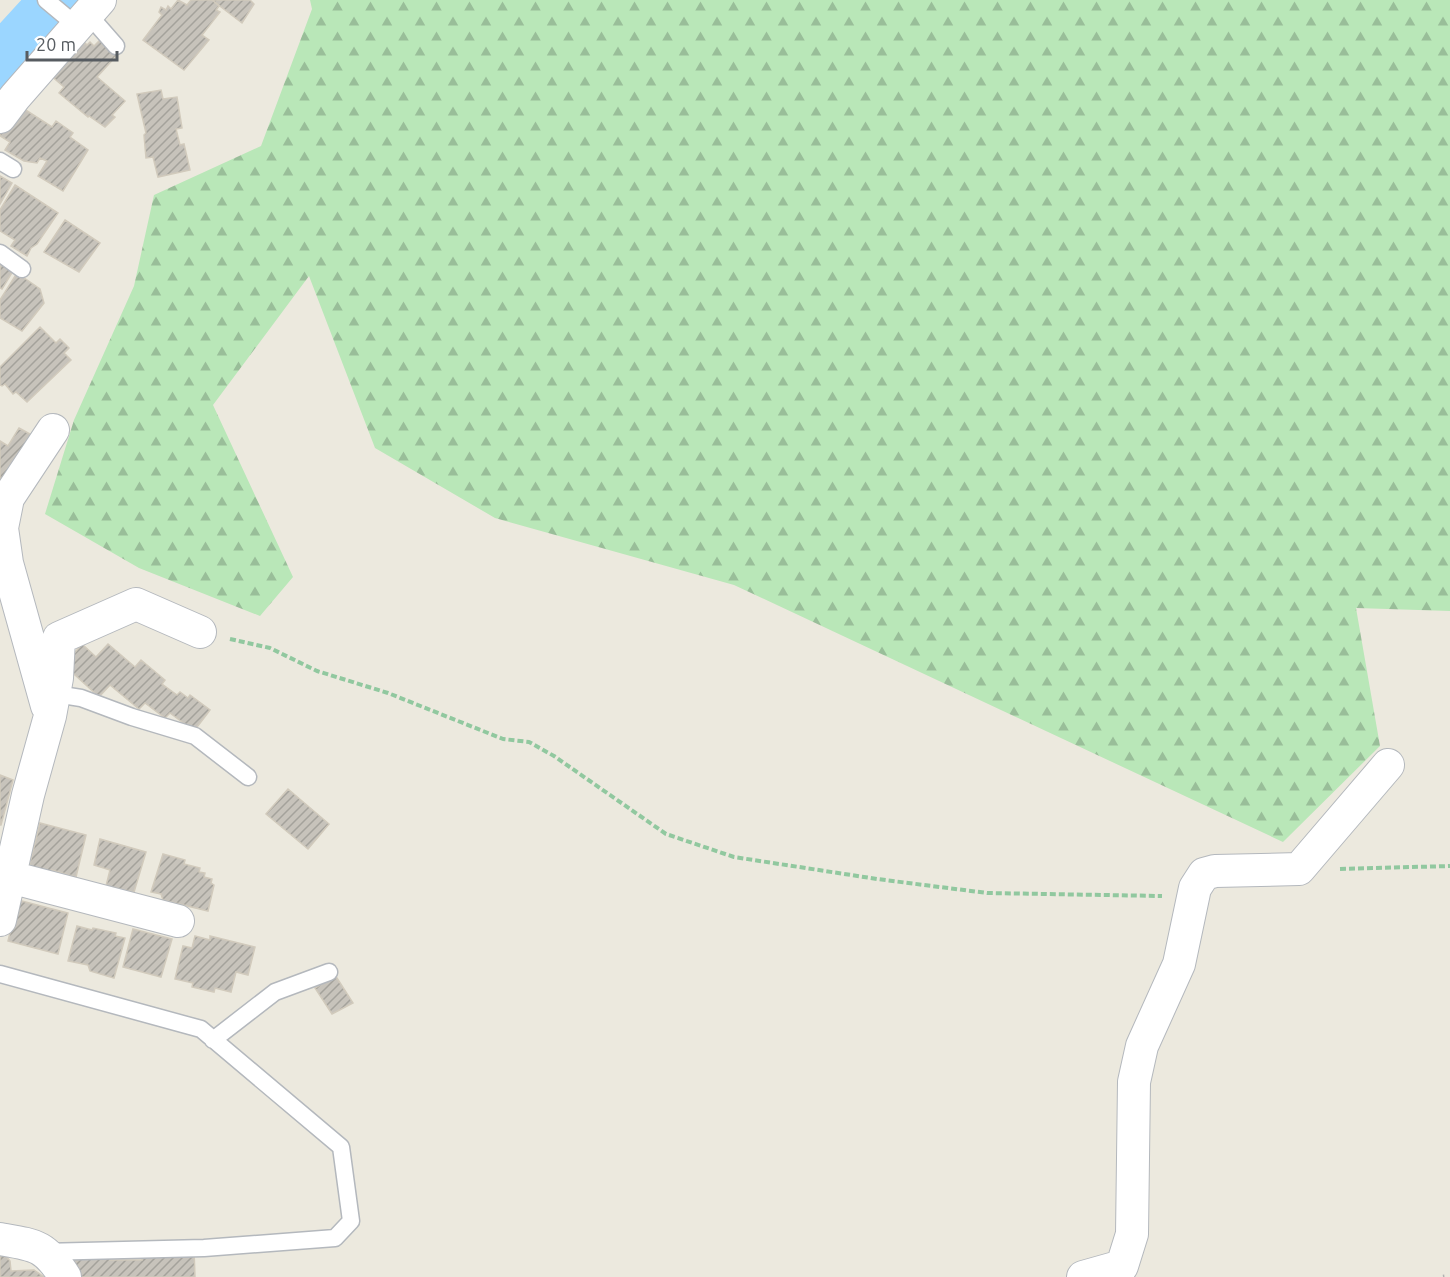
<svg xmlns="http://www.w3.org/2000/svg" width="1450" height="1277" font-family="Ubuntu,sans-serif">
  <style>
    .forest { fill: url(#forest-firs) }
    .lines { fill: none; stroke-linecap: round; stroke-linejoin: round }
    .river { stroke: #9bd6ff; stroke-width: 54 }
    .building { fill: url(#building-hatch); stroke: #d1cabc; stroke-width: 1.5 }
    .service-casing { stroke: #b4b8bd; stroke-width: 19 }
    .minor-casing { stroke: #b4b8bd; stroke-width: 34 }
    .path { stroke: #91c89f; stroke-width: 4; stroke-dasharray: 6 3; stroke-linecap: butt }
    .service { stroke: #fff; stroke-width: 16 }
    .minor { stroke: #fff; stroke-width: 32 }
    .rail { stroke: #b1b2b2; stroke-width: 4.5; stroke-dasharray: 1.5 8; stroke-linecap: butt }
  </style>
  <defs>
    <pattern id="forest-firs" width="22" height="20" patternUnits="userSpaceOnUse" patternTransform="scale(1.5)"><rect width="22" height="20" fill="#b9e7b8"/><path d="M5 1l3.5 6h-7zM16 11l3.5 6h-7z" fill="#99be99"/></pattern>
    <pattern id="building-hatch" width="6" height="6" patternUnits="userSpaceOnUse" patternTransform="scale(1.5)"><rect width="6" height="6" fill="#c7c3bb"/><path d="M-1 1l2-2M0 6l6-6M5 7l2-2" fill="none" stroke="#a4a29b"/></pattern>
  </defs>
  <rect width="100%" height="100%" fill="#ece9de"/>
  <path class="forest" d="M310,0h1140v611l-94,-3 24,138 -97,96 -549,-257 -239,-67 -120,-70 -66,-172 -96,129 80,172 -33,39 -121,-48 -94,-54 29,-94 60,-134 20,-91 107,-49 51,-137z"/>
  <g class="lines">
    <path class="river" d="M0,63l58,-63"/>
  </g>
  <path class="building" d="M178,0l9,5 4,-5h21l7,6 -3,4 4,2 -18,23 7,5 -25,30 -41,-30 19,-25 -3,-3 2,-5 5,3 2,-4 3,3z
    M212,0h38l4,4 -12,19z
    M102,38l16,16 -21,23 28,24 -13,14 3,2 -10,10 -16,-11 -1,1 -29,-24 5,-6 -15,-13 20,-21 16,-10 2,2 3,-3 4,4z
    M161,90l2,9 14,-2 5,31 -6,1 4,16 4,-1 6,26 -32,7 -5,-20 -7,1 -2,-23 2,-2 -9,-39z
    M21,107l31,20 4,-6 17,12 -3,4 18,13 -25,41 -25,-15 9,-15 -7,-3 -3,5 -13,-2 -19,-11 5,-8 -10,-6v-2z
    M0,176l12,7 -12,21z
    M15,185l43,28 -21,31 -6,4 -4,8 -16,-10 4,-6 -15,-9v-21z
    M65,220l35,23 -21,29 -35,-20z
    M0,263l13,8 -11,18 -2,-1z
    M17,273l23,16 4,14 -22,28 -22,-13v-18z
    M40,327l16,16 4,-4 9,9 -5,5 7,7 -44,42 -11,-10 -3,2 -8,-10 -3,2 -2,-1v-18z
    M19,428l20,11 -39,64v-62l8,5z
    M82,644l14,13 12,-13 27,23 6,-7 24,20 -3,4 15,11 3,-3 8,6 2,-3 20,15 -3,4 -13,17 -24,-18 -5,5 -20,-15 -6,6 -29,-24 -10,11 -3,-1 -33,-30z
    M0,775l13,5 -12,45h-1z
    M288,789l41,35 -21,25 -42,-35z
    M40,823l46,12 -10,42 -24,-7v2l-23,-5z
    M100,839l46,13 -12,40 -28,-6 4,-16 -16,-5z
    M163,854l22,6 -1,4 16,4 -1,4 6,1 -1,4 8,2 -1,4 3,2 -6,26 -45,-11 -2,-6 -10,-2z
    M18,900l50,13 -10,41 -50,-13z
    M77,926l15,4 1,-2 23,5 -1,3 10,2 -11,40 -24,-7 -2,-6 -20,-4z
    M133,929l39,10 -11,38 -38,-10z
    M195,936l15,4v-4l45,11 -7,28 -12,-3 -5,20 -16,-4 -1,4 -22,-5 1,-4 -18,-4 8,-33 9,2z
    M335,975l18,28 -21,11 -17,-26z
    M194,1250l1,27h-127l-4,-17 45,-7 1,7h32v-8z
    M0,1255l6,1 4,5 1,10 23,-1 10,7h-44z"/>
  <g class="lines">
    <g class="service-casing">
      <path id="service" d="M46,0l31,26
        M88,14l28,32
        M0,161l13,8
        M0,253l22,16
        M55,691l7,4 19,3 51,19 63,19 53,41
        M0,974l201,55 140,118 10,74 -16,17 -131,10 -161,4
        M213,1040l62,-48 54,-20"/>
    </g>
    <g class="minor-casing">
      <path id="minor" d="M0,117l15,-20 85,-97
        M47,706l-40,-143 -5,-35 6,-30 45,-68
        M10,877l168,44
        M0,920l28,-125 22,-79 7,-38 2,-40 77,-34 64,28
        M0,1239c35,6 45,6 65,38
        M1083,1277l39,-11 10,-32 2,-152 8,-36 37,-82 16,-76 9,-14 11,-3 84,-2 89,-104"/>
    </g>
    <path class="path" d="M230,639l40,9 47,23 71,22 115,46 26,3 25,14 112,78 68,23 143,22 110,14 175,3
      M1340,869l110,-3"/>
    <use href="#service" class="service"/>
    <use href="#minor" class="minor"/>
    <path class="rail" d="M1443,1277l7,-1"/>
  </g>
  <path d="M27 51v9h90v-9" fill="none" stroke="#575c61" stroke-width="3"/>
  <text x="36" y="51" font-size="18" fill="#575c61" stroke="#ffffff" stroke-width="4.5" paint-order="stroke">20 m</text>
</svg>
